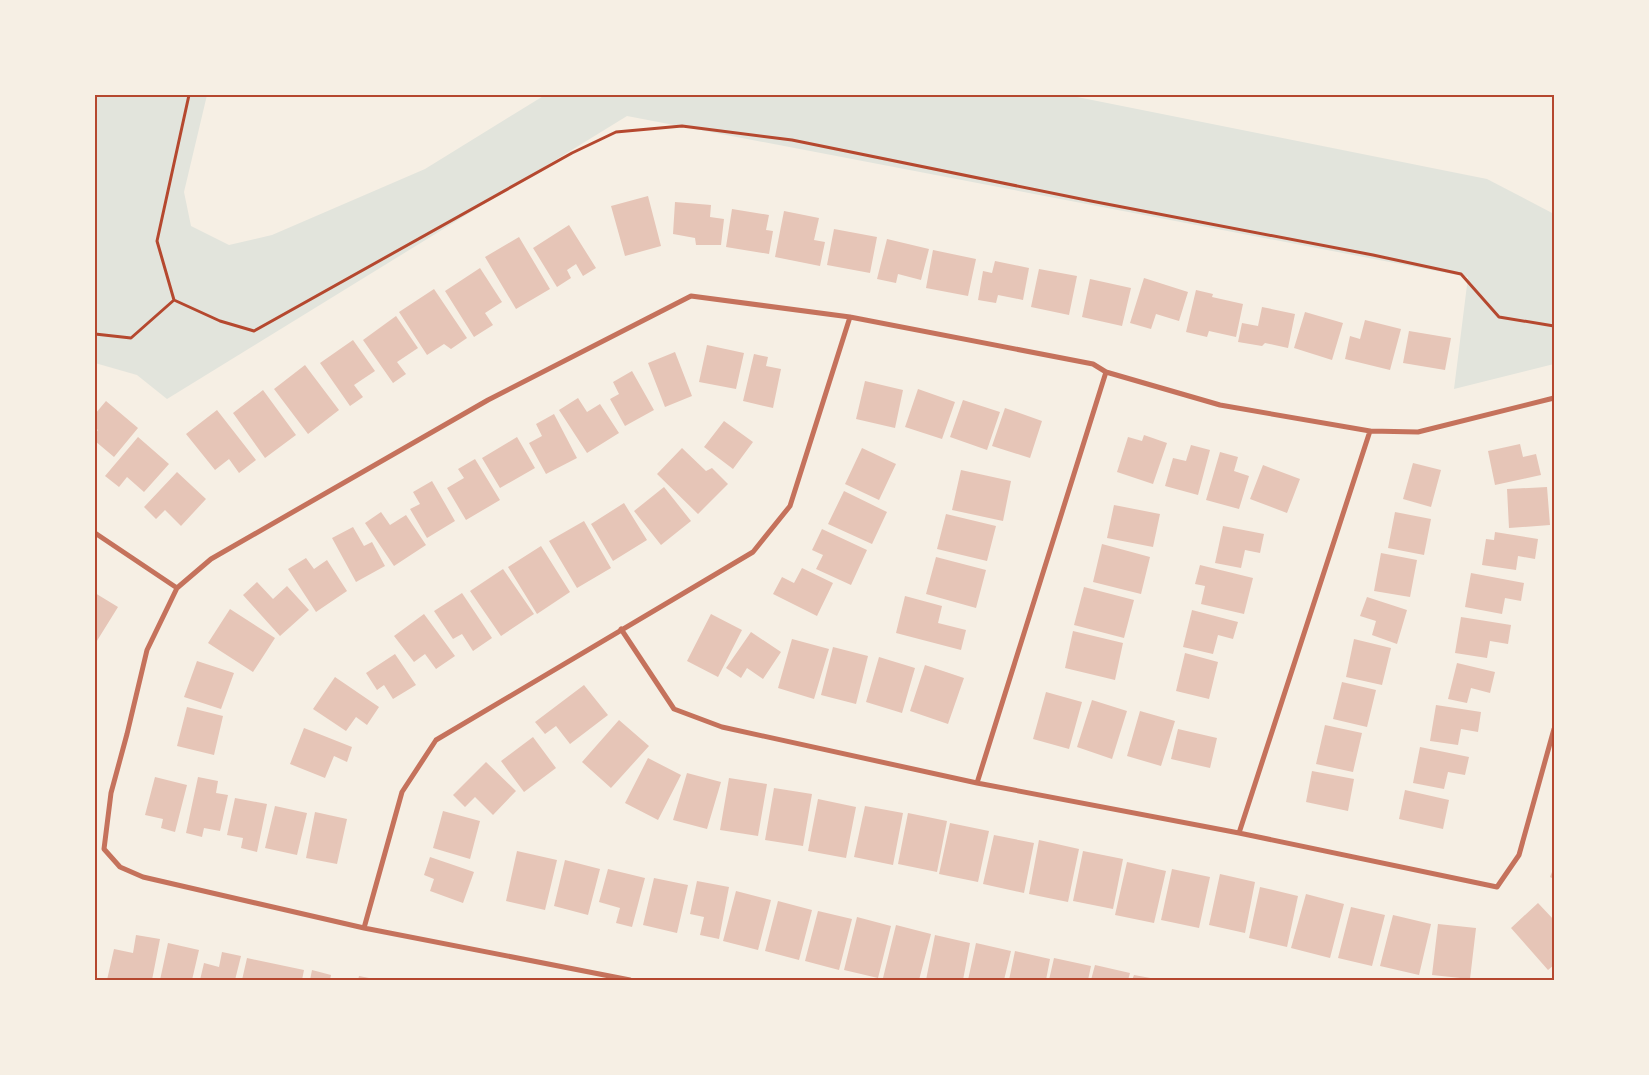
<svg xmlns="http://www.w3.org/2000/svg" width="1649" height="1075" font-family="'IBM Plex Sans',sans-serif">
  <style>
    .green { fill: #e2e4dc }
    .building { fill: #e6c5b7 }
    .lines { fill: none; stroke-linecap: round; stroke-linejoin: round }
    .path { stroke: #b5482f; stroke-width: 3 }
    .minor { stroke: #c5725c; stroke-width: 5 }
    .neatline { fill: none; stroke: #b5482f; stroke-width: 2 }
  </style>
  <rect width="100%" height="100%" fill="#f6efe4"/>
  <path class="green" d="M95,95h112l-23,97 7,34 38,19 43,-10 153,-66 120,-74h522l420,84 67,35v150l-100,25 14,-112 -841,-161 -460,283 -30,-24 -42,-12z"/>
  <path class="building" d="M648,196l13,50 -36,10 -14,-50z
    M675,202l36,3 -1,12 14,2 -3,26h-25l-1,-7 -22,-4z
    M732,209l37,6 -3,15 7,1 -4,23 -43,-7z
    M784,211l35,7 -5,22 11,2 -5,24 -45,-9z
    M569,225l27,43 -13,8 -7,-12 -9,6 4,8 -14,9 -24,-39z
    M834,229l43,8 -7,36 -43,-8z
    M519,237l31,52 -34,20 -31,-52z
    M887,239l42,10 -8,31 -23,-6 -2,9 -19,-4z
    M933,250l43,9 -8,37 -42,-8z
    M995,261l34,7 -6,32 -25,-5 -2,8 -18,-3 5,-29 9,2z
    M480,268l22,34 -17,11 8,12 -19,12 -29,-46z
    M1039,269l38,7 -8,39 -38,-8z
    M1144,278l44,14 -9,29 -23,-7 -5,15 -21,-6z
    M1090,279l41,9 -9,38 -40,-9z
    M434,289l33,49 -16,11 -7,-5 -17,11 -28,-43z
    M1196,290l17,4 -1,3 31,7 -7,33 -27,-6 -2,6 -21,-5z
    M1262,307l33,7 -7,34 -23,-5 -3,3 -24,-4 4,-19 16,3z
    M1305,312l38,11 -11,37 -38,-12z
    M396,316l22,32 -21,14 9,12 -13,9 -30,-43z
    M1365,320l36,9 -11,41 -45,-11 5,-23 10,3z
    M1409,331l42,7 -6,32 -42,-7z
    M353,340l22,31 -21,14 9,12 -13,9 -30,-43z
    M707,345l37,8 -8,36 -37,-7z
    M675,352l17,44 -27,11 -17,-44z
    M754,354l14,3 -2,9 15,3 -8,39 -30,-7z
    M305,365l34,45 -31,24 -34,-45z
    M632,371l22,39 -29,16 -15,-27 9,-5 -6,-12z
    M865,381l38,9 -8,38 -39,-9z
    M918,389l37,13 -13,37 -37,-12z
    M263,390l33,45 -31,23 -32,-45z
    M578,398l9,14 13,-8 19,29 -32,20 -28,-43z
    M963,400l37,12 -13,38 -37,-13z
    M106,401l32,27 -24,29 -19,-16v-7l3,-4 -3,-2v-14z
    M1005,408l37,13 -12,37 -38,-12z
    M217,410l39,50 -17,13 -10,-14 -14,11 -29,-36z
    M554,414l23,44 -31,16 -17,-31 13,-7 -6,-12z
    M724,421l29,21 -20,27 -29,-22z
    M1144,435l23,8 -14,41 -36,-12 11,-35 14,4z
    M138,437l31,27 -25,28 -17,-15 -8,10 -14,-11z
    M517,437l18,31 -35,20 -18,-30z
    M1520,444l3,13 13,-3 5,21 -46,10 -7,-34z
    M1191,445l19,5 -12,45 -33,-9 8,-28 13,3z
    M682,448l24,23 6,-3 16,16 -30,30 -41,-40z
    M862,448l34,16 -17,36 -34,-16z
    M1220,452l18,5 -4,14 15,5 -10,33 -33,-9z
    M475,459l25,41 -34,20 -19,-32 17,-10 -6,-9z
    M1413,463l28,7 -10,37 -28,-8z
    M1263,465l37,14 -13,34 -37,-14z
    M961,470l50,11 -8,40 -51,-11z
    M177,472l29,27 -25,27 -16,-16 -9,9 -12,-12z
    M432,481l23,40 -28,17 -17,-29 10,-5 -7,-12z
    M664,487l27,34 -30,24 -27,-34z
    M1547,487l3,38 -41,3 -2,-39z
    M844,491l43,21 -15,32 -44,-20z
    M624,503l23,37 -34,21 -22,-37z
    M1114,505l46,9 -7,33 -46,-9z
    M381,512l9,13 16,-10 20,30 -32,21 -29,-43z
    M1395,512l36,7 -7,36 -36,-7z
    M946,514l50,12 -9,35 -50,-12z
    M584,521l27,47 -34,20 -28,-47z
    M1223,526l41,8 -4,19 -15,-3 -4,18 -26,-5z
    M353,527l11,19 8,-4 13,24 -29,16 -24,-44z
    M822,529l45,21 -16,35 -35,-16 7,-14 -11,-5z
    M1495,532l43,7 -3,20 -17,-3 -2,14 -34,-5 4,-26 8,1z
    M1102,544l48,13 -9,37 -48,-12z
    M541,546l29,46 -33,22 -29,-47z
    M1381,553l36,7 -7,37 -36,-6z
    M936,557l50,13 -10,38 -50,-14z
    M306,558l8,11 13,-9 20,31 -31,21 -28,-43z
    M1200,565l53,13 -9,36 -43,-10 4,-18 -10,-2z
    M802,568l31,15 -16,33 -44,-22 9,-17 12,6z
    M503,569l31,45 -33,22 -31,-45z
    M1471,573l53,10 -3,18 -16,-3 -3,16 -37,-7z
    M257,582l16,17 14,-13 22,24 -29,26 -37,-41z
    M1084,587l50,13 -10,38 -50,-13z
    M95,593l23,14 -23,37z
    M462,593l30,45 -19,13 -11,-17 -9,5 -19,-28z
    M905,596l37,10 -4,17 28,7 -5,20 -65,-17z
    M1367,597l40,13 -10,34 -25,-9 4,-14 -16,-5z
    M230,609l45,29 -22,34 -45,-29z
    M1192,610l46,12 -5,17 -15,-4 -5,19 -30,-7z
    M424,614l31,42 -19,13 -11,-15 -11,8 -20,-26z
    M711,614l31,16 -24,47 -31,-16z
    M1461,617l50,8 -3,19 -18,-3 -3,17 -32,-5z
    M1073,631l50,12 -8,37 -50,-12z
    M751,632l30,20 -18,27 -16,-11 -6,10 -15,-10z
    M792,639l37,10 -15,50 -36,-11z
    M1354,639l37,9 -9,37 -36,-8z
    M833,647l35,9 -12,48 -35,-9z
    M1185,653l33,9 -9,37 -33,-8z
    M395,654l21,31 -23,14 -9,-14 -7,5 -11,-17z
    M879,657l36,11 -13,45 -36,-11z
    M197,661l37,12 -13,36 -37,-12z
    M1457,663l38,9 -5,21 -19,-5 -4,15 -19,-4z
    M925,665l39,13 -16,46 -38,-13z
    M335,677l44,30 -12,18 -11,-8 -10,14 -33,-22z
    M1342,682l34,8 -9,37 -34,-8z
    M584,685l24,30 -38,29 -14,-18 -11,8 -10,-12z
    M1046,692l36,10 -13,47 -36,-10z
    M1092,700l35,11 -15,48 -35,-12z
    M1436,705l45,7 -3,20 -17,-3 -3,16 -28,-4z
    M187,707l36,9 -9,39 -37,-9z
    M1140,711l35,10 -14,45 -34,-10z
    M619,720l30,26 -38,42 -29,-26z
    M1325,725l37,8 -9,39 -37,-8z
    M304,728l48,19 -5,15 -13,-6 -9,22 -35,-14z
    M1178,729l39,9 -7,30 -39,-9z
    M533,737l23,31 -32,24 -23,-31z
    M1420,747l49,10 -4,18 -17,-3 -4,17 -31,-6z
    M648,758l33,17 -23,45 -33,-17z
    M486,762l30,29 -23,24 -18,-18 -10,10 -12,-12z
    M1312,771l42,8 -6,32 -42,-9z
    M687,773l34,9 -14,47 -34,-9z
    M155,777l32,8 -12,47 -14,-4 2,-9 -18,-4z
    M198,777l20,4 -2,12 12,2 -8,36 -16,-3 -2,9 -16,-4z
    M729,778l38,6 -9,52 -38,-6z
    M774,788l38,6 -9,52 -38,-6z
    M1405,790l44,10 -6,29 -44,-10z
    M235,798l32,6 -10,48 -16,-4 2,-10 -16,-3z
    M818,799l38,8 -10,51 -38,-7z
    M275,806l32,7 -10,42 -32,-7z
    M865,806l38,7 -10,52 -39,-8z
    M443,811l37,10 -10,38 -37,-11z
    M315,812l32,7 -10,45 -31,-6z
    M908,813l39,8 -10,51 -39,-8z
    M950,823l39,8 -11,51 -39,-8z
    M994,835l40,8 -10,50 -41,-9z
    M1039,840l40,9 -11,53 -39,-8z
    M517,851l40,9 -12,50 -39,-9z
    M1083,851l40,8 -10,50 -40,-8z
    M430,857l44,15 -11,31 -33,-12 4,-12 -10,-4z
    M565,860l35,9 -12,46 -34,-9z
    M1127,862l39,9 -12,52 -39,-8z
    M1554,867v12l-4,-2z
    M608,869l37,9 -13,49 -16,-4 4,-15 -21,-6z
    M1172,869l38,8 -11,51 -38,-8z
    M1220,874l35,8 -10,51 -36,-8z
    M654,878l34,7 -11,48 -34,-8z
    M697,881l32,6 -10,52 -19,-4 4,-18 -14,-3z
    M1260,887l38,9 -11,51 -38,-9z
    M736,891l35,9 -13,50 -35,-9z
    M1306,894l38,10 -14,54 -39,-10z
    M778,901l34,9 -13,50 -34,-9z
    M1538,903l16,17v45l-6,5 -37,-42z
    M1351,907l34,8 -13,51 -34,-8z
    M818,911l34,8 -13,51 -34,-9z
    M1393,915l38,9 -12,51 -39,-9z
    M857,917l34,9 -13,52 -34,-8z
    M1438,924l38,4 -6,51 -38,-4z
    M896,925l35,9 -12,46h-26l-10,-2z
    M136,935l24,4 -8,41h-45l7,-31 19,4z
    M935,935l35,8 -7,37h-37z
    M168,943l31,7 -7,30h-32z
    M976,943l35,8 -7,29h-36z
    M1015,951l35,8 -4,21h-37z
    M222,952l19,4 -6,24h-35l4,-17 15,4z
    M247,958l57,12 -2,10h-60z
    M1054,958l37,8 -3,14h-39z
    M1095,965l35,8 -2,7h-37z
    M312,970l19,5 -1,5h-20z
    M1134,975l22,4 -1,1h-23z
    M359,976l15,3 -1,1h-15z"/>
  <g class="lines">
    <path class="path" d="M174,300l46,21 34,10 318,-178 44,-21 66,-6 110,14 299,61 282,54 88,19 38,43 55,9
      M95,334l36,4 43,-38 -17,-59 32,-146"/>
    <path class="minor" d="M95,533l82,55
      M621,629l53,80 48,18 255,56 262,50 258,54 22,-32 35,-126
      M977,783l129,-411
      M1239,833l131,-402
      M364,928l38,-136 34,-52 317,-188 37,-46 60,-189
      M630,980l-266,-52 -221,-51 -23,-10 -16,-18 7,-56 16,-59 20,-84 30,-62 34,-29 277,-159 203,-104 159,21 243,47 13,8 114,33 150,26 48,1 136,-34"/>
  </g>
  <rect width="1649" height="1075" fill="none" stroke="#f6efe4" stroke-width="192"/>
  <rect x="96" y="96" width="1457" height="883" class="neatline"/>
</svg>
